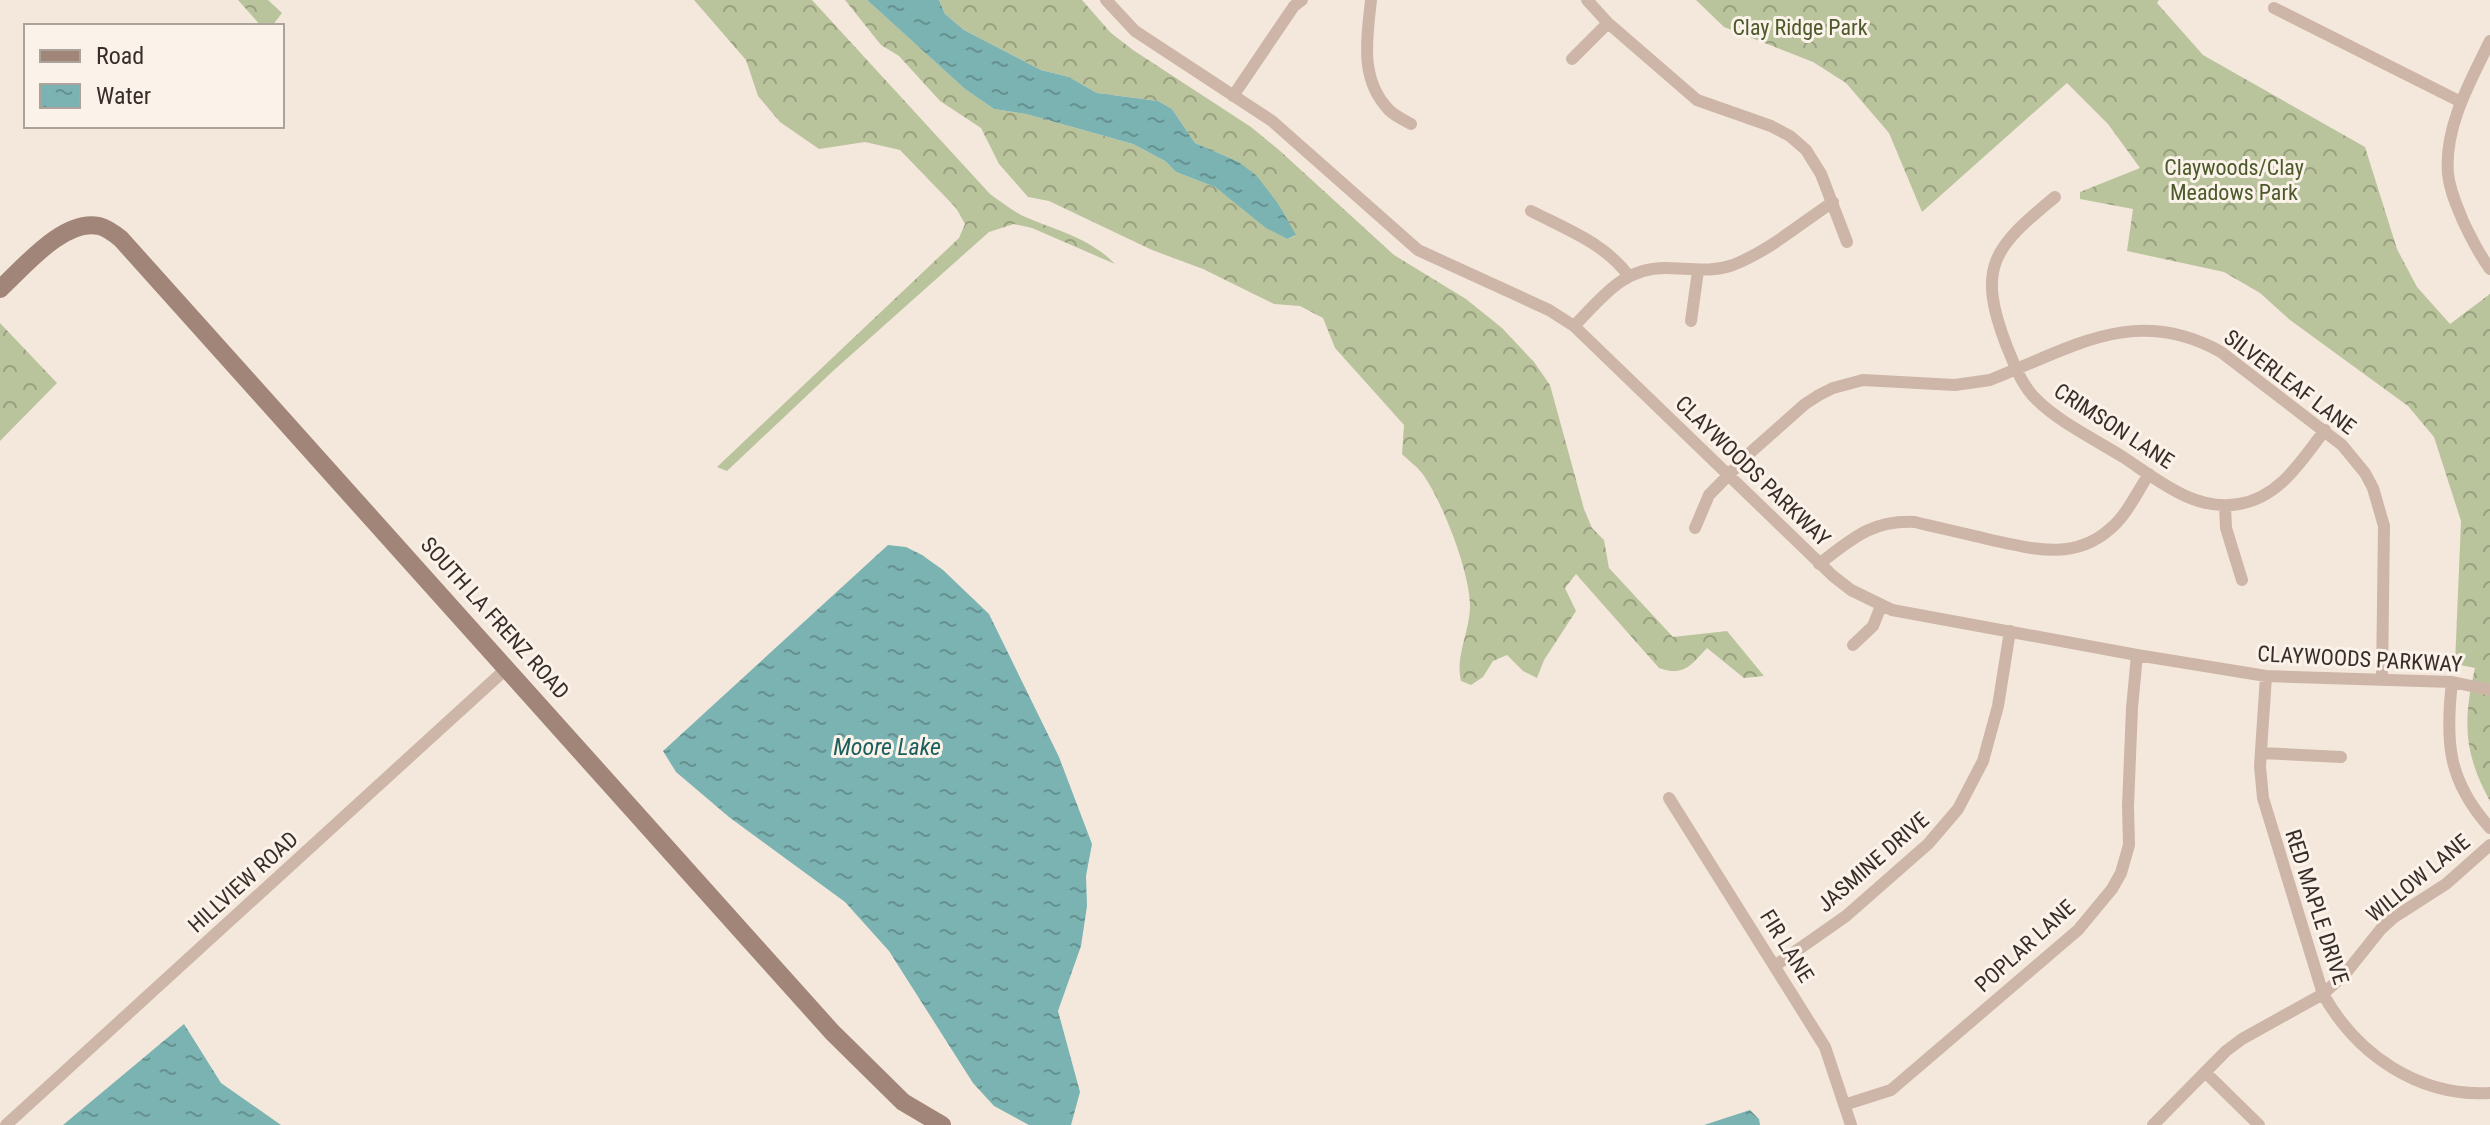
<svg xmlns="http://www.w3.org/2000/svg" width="2490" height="1125" font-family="'Roboto Condensed',sans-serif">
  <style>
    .forest { fill: url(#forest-crowns) }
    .water { fill: url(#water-ripples) }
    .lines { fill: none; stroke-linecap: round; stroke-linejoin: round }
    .street { stroke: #cdb6a8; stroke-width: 12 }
    .secondary { stroke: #a18579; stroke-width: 18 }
    .labels { text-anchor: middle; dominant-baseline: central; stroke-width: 6; stroke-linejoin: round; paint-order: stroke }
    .park-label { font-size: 22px; fill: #4c5a2b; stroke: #fbf2ea }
    .street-label { font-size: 22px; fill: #392d29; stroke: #fbf2ea }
    .water-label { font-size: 24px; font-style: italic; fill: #1b5e5e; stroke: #fbf2ea }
  </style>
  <defs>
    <pattern id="forest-crowns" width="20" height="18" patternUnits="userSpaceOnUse" patternTransform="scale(2)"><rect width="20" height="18" fill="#bac49c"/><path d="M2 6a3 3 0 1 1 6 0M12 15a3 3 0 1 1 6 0" fill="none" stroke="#98a07f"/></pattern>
    <pattern id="water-ripples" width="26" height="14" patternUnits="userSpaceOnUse" patternTransform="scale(2)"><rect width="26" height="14" fill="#7ab3b1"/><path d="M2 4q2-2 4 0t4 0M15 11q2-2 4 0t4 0" fill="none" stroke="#659290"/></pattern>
  </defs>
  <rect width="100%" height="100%" fill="#f4e8dd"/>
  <path class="forest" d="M238,0h30l14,13 -10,13h-11z
    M694,0h118l178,194c10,7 20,15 31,21 33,15 68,22 94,49l-83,-36 -18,-4 -25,8 -156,139 -106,100 -10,-4 242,-229 6,-14 -9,-16 -56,-58 -35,-8 -46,7 -39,-27 -22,-26 -12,-36z
    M845,0h22l98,89 29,20 32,5 107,30 32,17 11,11 39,15 52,41 20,11 8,-3 -16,-31 -42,-44 -42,-18 -23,-34 -14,-8 -61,-8 -28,-16 -28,-7 -77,-40 -19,-16 -6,-14h143l29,33 22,17 118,77 28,23 115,105 72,44 36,29 32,34 16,23 34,124 8,19 12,12 5,28 64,69 54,-6 37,45 -20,2 -37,-30c-16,17 -23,29 -48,20l-83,-94 -11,14 11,23 -32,49 -7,18 -14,-7 -16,-16 -14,6 -10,16 -12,8 -10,-4c-6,-24 8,-48 9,-73 1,-33 -27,-105 -46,-132 -5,-8 -15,-15 -22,-22l2,-29 -69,-77 -12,-30 -23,-12 -26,-2 -71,-35 -51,-19 -103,-49 -21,-4 -29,-33 -18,-36 -41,-27 -41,-45 -18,-11z
    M1696,0h463l-2,3 46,52 162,92 32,102 20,38 33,37 40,-30v507c-27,-49 -27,-80 -15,-133l-20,-4 6,-143 -27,-84 -26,-31 -118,-86 -30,-27 -36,-21 -97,-21 6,-42 -53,-10v-7l60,-24 -32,-44 -41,-41 -145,129 -33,-79 -43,-50 -33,-21 -89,-35z
    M0,323l57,60 -57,58z"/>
  <path class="water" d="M867,0h72l6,14 19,16 77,40 28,7 28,16 61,8 14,8 23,34 42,18 19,14 23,30 17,30 -9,4 -21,-11 -51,-41 -39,-15 -11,-11 -32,-17 -107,-30 -32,-5 -29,-20z
    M888,545l18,2 16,8 21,15 46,44 70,143 33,87 -6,32 1,30 -6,40 -23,65 22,81 -9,33h-42l-35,-19 -21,-23 -84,-132 -44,-49 -116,-85 -53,-45 -13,-21z
    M184,1024l37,59 60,42h-218z
    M1750,1110l9,9 1,6h-56z"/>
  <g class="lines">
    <path class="street" d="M1106,0l29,31 137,90 146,129 131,60 25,16 259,250 18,14 41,20 245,45 129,21 186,6 38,8
      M1371,0c-4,38 -12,79 18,110 6,6 15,10 22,14
      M1587,0l21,23 89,77 74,26 19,10 16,14 15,24 26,68
      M2274,8l187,94
      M2490,41c-20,41 -46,86 -42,133 2,18 9,32 15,47 8,17 16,33 27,48
      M1572,59l36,-36
      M1233,96l61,-90 8,-6
      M2055,197c-62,51 -79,70 -48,150 8,19 15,39 30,53 22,22 59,40 86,57 35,23 72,55 116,47 41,-7 62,-43 86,-74
      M1531,211c37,19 73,32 98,65
      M1691,321l7,-50
      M1574,326c28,-28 48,-58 91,-58 23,0 46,5 68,-3 36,-14 68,-42 100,-63
      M2225,506l1,22 16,52
      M1695,528l14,-33 43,-44 53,-47 14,-9 14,-7 30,-8 92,5 35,-5c82,-32 145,-76 231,-28l121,93 23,28 8,15 11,38 -2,153
      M1819,564c33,-25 52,-44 96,-42 24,6 48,11 72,17 43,9 86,23 123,-10 17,-14 27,-37 39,-55
      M1853,645l20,-19 8,-20
      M2266,676l-6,90 3,32 60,196c34,61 96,103 167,99
      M2452,682c-7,61 -4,99 38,146
      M2261,753l80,4
      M1669,798l156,249 26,78
      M1776,965l70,-49 82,-72 30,-35 25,-48 15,-55 12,-75
      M2205,1072l54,53
      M1844,1105l47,-15 187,-160 34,-41 9,-16 8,-28 -1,-39 4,-98 5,-53
      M6,1125l501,-457
      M2153,1125l73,-74 16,-12 81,-45 22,-20 36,-45 12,-11 53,-34 44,-39"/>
    <path class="secondary" d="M0,289c24,-22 64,-71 99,-63 8,2 16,8 22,13l711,793 71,70 39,23"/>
  </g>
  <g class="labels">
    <g class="park-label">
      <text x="1800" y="27">Clay Ridge Park</text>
      <text x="2234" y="167">Claywoods/Clay<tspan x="2234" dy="25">Meadows Park</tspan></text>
    </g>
    <g class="street-label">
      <text transform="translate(2290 382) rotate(37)">SILVERLEAF LANE</text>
      <text transform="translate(2114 426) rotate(33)">CRIMSON LANE</text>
      <text transform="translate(1753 471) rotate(44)">CLAYWOODS PARKWAY</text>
      <text transform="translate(495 618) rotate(48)">SOUTH LA FRENZ ROAD</text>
      <text transform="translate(2360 659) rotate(3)">CLAYWOODS PARKWAY</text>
      <text transform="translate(1873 862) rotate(-41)">JASMINE DRIVE</text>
      <text transform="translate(2418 878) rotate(-39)">WILLOW LANE</text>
      <text transform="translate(243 882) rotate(-42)">HILLVIEW ROAD</text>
      <text transform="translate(2317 907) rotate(72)">RED MAPLE DRIVE</text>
      <text transform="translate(1787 946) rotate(58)">FIR LANE</text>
      <text transform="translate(2025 946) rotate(-42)">POPLAR LANE</text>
    </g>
    <g class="water-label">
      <text x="887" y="747">Moore Lake</text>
    </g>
  </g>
  <rect x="24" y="24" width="260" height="104" fill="#fbf2ea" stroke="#ada39d" stroke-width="2"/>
  <rect x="40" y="50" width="40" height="12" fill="#a18579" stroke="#ada39d" stroke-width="2"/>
  <text x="96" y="64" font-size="24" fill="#392d29">Road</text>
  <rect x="40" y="84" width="40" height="24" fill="url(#water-ripples)" stroke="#ada39d" stroke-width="2"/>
  <text x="96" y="104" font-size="24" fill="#392d29">Water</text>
</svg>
